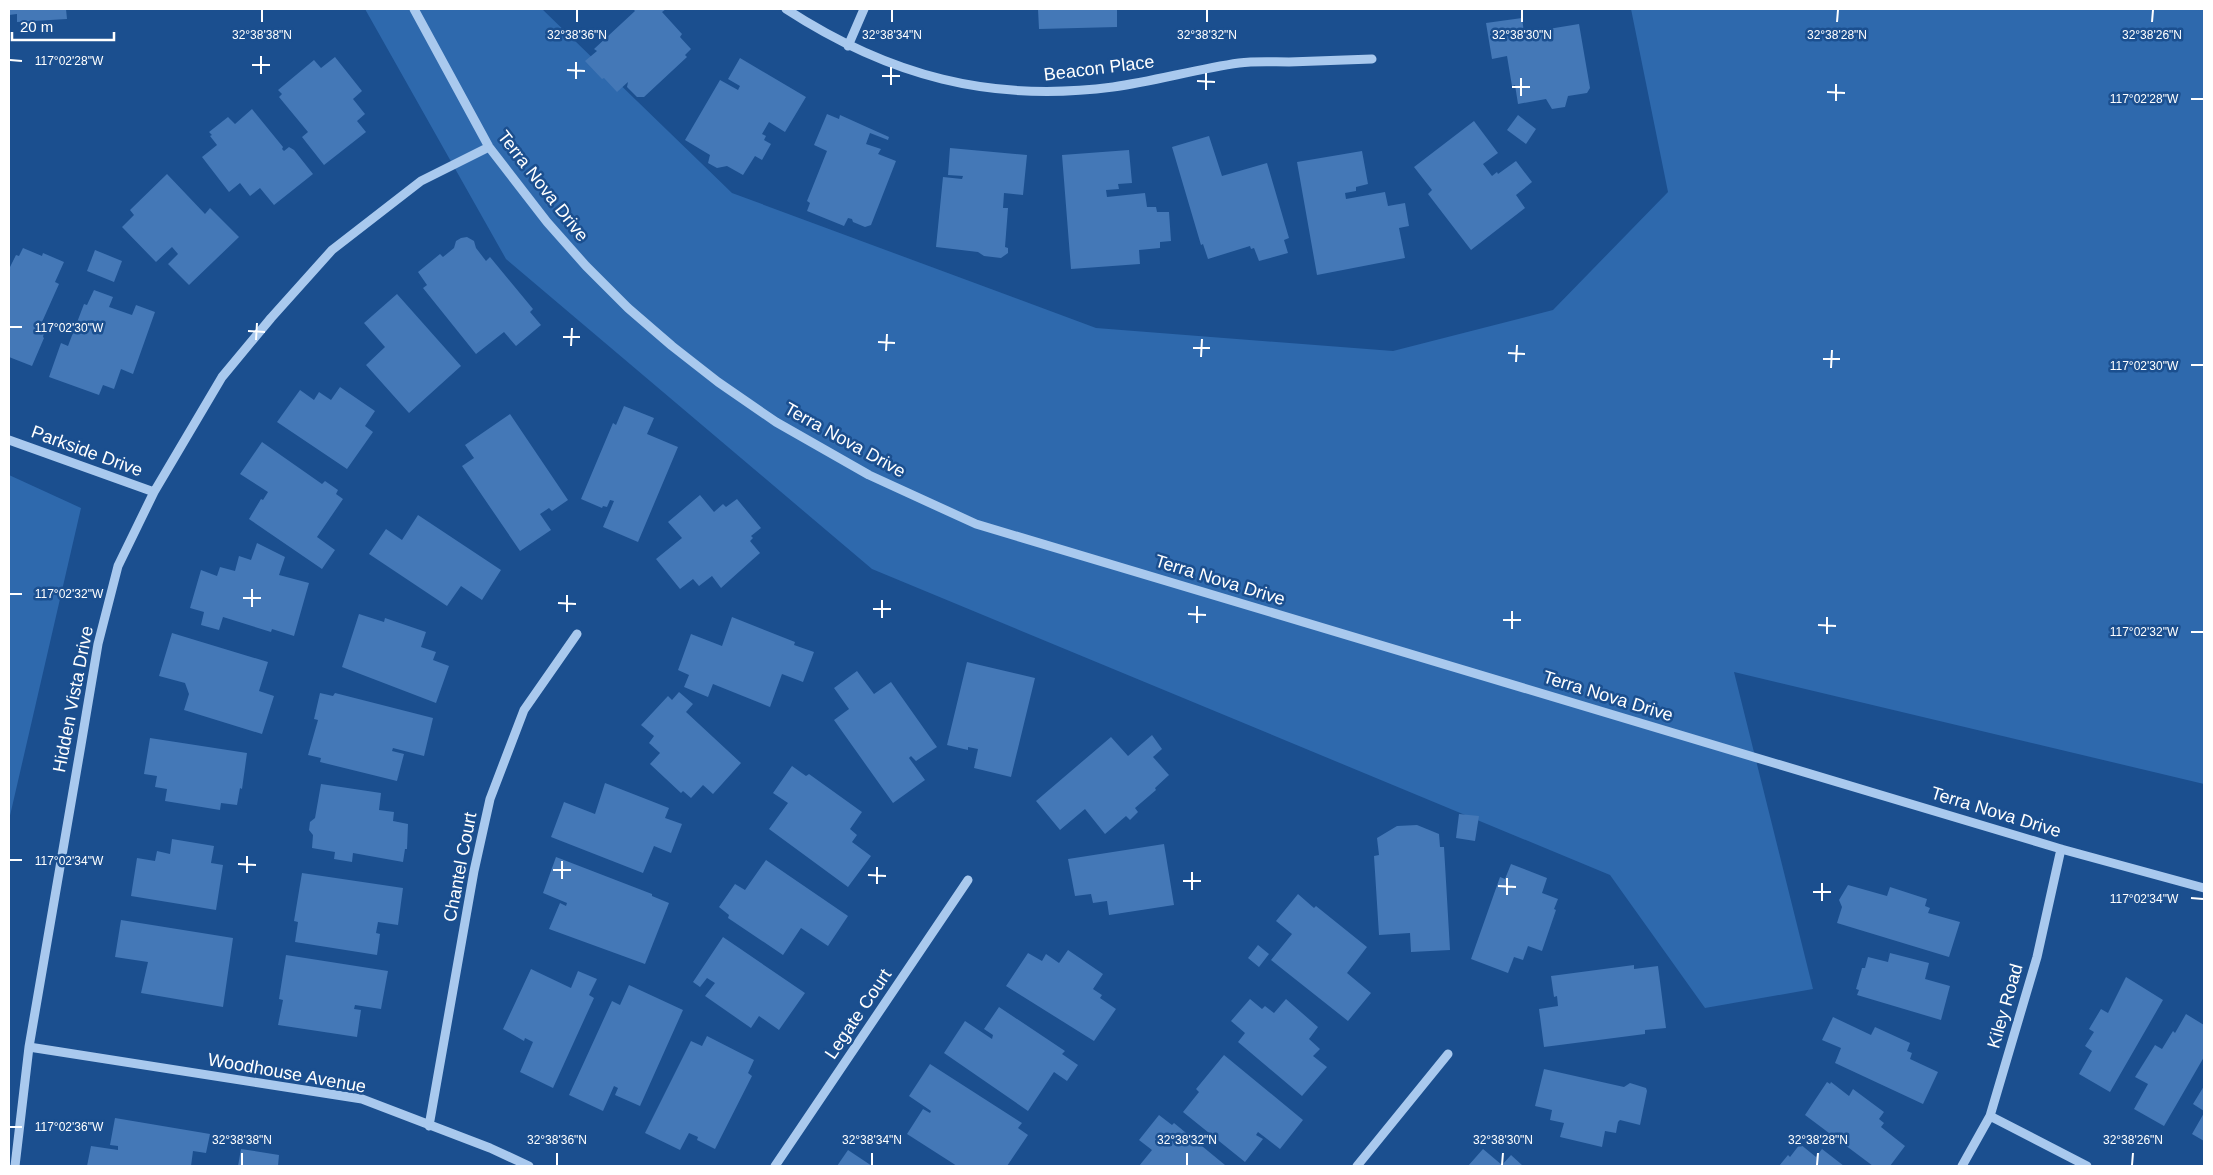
<svg xmlns="http://www.w3.org/2000/svg" width="2213" height="1175" font-family="Arial,sans-serif">
  <style>
    .green { fill: #2e69ad }
    .building { fill: #4478b7 }
    .lines { fill: none; stroke-linecap: round; stroke-linejoin: round }
    .minor { stroke: #a9c9ee; stroke-width: 9 }
    .ticks { fill: none; stroke: #fff; stroke-width: 2 }
    .labels { text-anchor: middle; dominant-baseline: central; stroke-width: 5; stroke-linejoin: round; paint-order: stroke }
    .street-label { font-size: 18px; fill: #fff; stroke: #1b4f8f }
    .ticks-label { font-size: 12px; text-anchor: middle; fill: #fff; stroke: #1b4f8f; stroke-width: 5; stroke-linejoin: round; paint-order: stroke }
  </style>
  <rect width="100%" height="100%" fill="#1b4f8f"/>
  <path class="green" d="M365,9h177l190,184 364,135 297,23 160,-41 115,-118 -37,-183h573v775l-470,-112 79,317 -108,19 -95,-133 -738,-306 -366,-310z
    M9,475l72,33 -72,312z"/>
  <path class="building" d="M9,9h57l1,10 -50,3v-8l-8,1z
    M633,9h33l-4,3 20,22 -2,3 11,12 -6,6 2,2 -43,40h-7l-10,-10 1,-5 -11,10 -13,-14 -2,1 -17,-18 12,-10 -3,-2 41,-38z
    M1038,9h79v18l-78,2z
    M1522,18l2,15 55,-9 11,64 -3,5 -19,3 -3,11 -13,2 -6,-10 -28,5 -3,-19 -3,1 -5,-30 -15,3 -6,-36z
    M335,57l27,34 -9,8 12,15 -8,7 9,11 -42,33 -22,-28 6,-5 -29,-35 3,-3 -4,-4 36,-30 7,8z
    M740,58l66,39 -21,35 -16,-10 -7,12 4,2 -2,4 7,4 -9,16 -7,-4 -12,19 -16,-9 -10,2 -9,-5 2,-8 -25,-15 35,-60 18,10 2,-4 -12,-7z
    M252,109l31,38 -1,2 2,2 5,-4 5,3 19,24 -39,31 -14,-17 -10,8 -10,-13 -11,9 -27,-35 15,-12 -7,-9 2,-1 -3,-3 19,-15 7,7z
    M827,114l12,5 1,-4 49,22 -1,3 -18,-7 -4,11 15,5 -3,5 18,7 -25,64 -6,2 -12,-5 -1,-3 -4,-1 -4,8 -37,-15 3,-8 -3,-2 20,-50 -13,-6z
    M1518,115l18,14 -10,15 -19,-14z
    M1474,121l24,32 -15,11 9,12 5,-4 1,2 18,-13 16,21 -16,13 9,13 -54,42 -43,-56 4,-4 -18,-23z
    M1209,136l13,40 45,-13 22,75 -5,2 4,13 -29,8 -5,-13 -3,1 -1,-3 -42,13 -5,-15 -2,1 -29,-98z
    M950,148l77,7 -4,40 -19,-2 -1,15h5l-3,39 3,1v5l-7,5 -17,-2 -6,-4 -42,-5 7,-70 19,2 1,-3 -15,-1z
    M1129,150l3,33 -14,1 1,5 -13,1 1,7 38,-4 2,14h9l1,5h12l2,29 -11,1v6l-21,2 1,14 -69,5 -9,-114z
    M1362,151l6,33 -12,3v4l-11,2 1,6 39,-7 3,14 17,-3 4,23 -10,2 6,30 -88,17 -20,-113z
    M167,174l38,40 5,-6 29,29 -50,48 -21,-21 10,-10 -6,-7 -16,15 -34,-35 12,-12 -4,-5z
    M467,237l7,4 2,7 10,13 4,-4 43,52 -3,3 11,13 -25,21 -12,-14 -28,22 -53,-66 4,-3 -9,-13 22,-18 3,3 11,-9 2,-7 5,-3z
    M23,248l19,8 1,-3 21,9 -9,20 4,2 -21,47 6,2 -1,4 1,1 -12,28 -23,-9v-88l7,-14 3,1z
    M95,250l27,11 -8,21 -27,-11z
    M94,290l19,7 -4,10 23,8 4,-10 19,7 -22,62 -12,-5 -7,20 -11,-4 -4,10 -50,-18 12,-34 7,3 16,-42 3,1z
    M397,294l64,72 -52,47 -43,-48 19,-18 -21,-24z
    M340,387l35,24 -10,15 8,6 -26,37 -70,-47 23,-32 14,10 5,-8 12,8z
    M624,406l30,12 -7,16 31,13 -40,95 -35,-15 11,-26 -4,-1 -3,7 -4,-1 -1,2 -21,-9 32,-76 3,2z
    M510,414l58,86 -16,11 -3,-3 -9,6 11,16 -31,21 -58,-85 12,-8 -9,-13z
    M262,442l60,42 3,-3 13,9 -2,4 7,5 -26,38 18,13 -13,19 -73,-50 12,-20 2,1 5,-8 -28,-18z
    M700,495l14,17 9,-8 3,3 11,-8 24,29 -10,8 2,2 -3,3 10,12 -39,35 -9,-12 -13,10 -6,-7 -13,10 -24,-30 26,-21 -14,-16z
    M418,515l83,55 -19,30 -21,-14 -14,20 -78,-52 17,-25 16,11z
    M257,543l28,14 -6,18 30,8 -15,53 -22,-7 -1,3 -48,-15 -4,13 -18,-5 3,-13 -14,-4 11,-38 16,6 3,-9 15,4 4,-15 12,4z
    M359,614l25,8 1,-4 41,14 -5,15 15,5 -3,8 16,6 -13,37 -94,-36z
    M732,617l63,25 -1,3 20,7 -11,30 -21,-8 -12,33 -57,-23 -5,13 -24,-10 5,-12 -11,-5 13,-36 31,12z
    M172,633l96,29 -9,29 15,5 -12,38 -78,-24 5,-16 -4,-11 -26,-7z
    M967,662l68,16 -24,99 -37,-9 4,-19 -10,-2v3l-21,-5z
    M857,671l17,23 17,-12 46,65 -21,14 -5,-5 -2,2 16,22 -32,23 -59,-83 15,-11 -15,-21z
    M679,692l14,12 -7,8 55,51 -28,31 -10,-9 -12,13 -8,-7 -2,2 -31,-29 10,-11 -11,-10 5,-7 -13,-11 27,-29 4,4z
    M320,693l13,3 2,-3 98,25 -9,38 -31,-8 -1,3 12,3 -7,27 -77,-19 1,-4 -13,-3 10,-35 -4,-1z
    M1152,735l10,14 -9,8 16,18 -14,13 1,2 -21,18 3,4 -8,8 -4,-4 -21,18 -20,-25 -25,21 -24,-29 75,-64 17,19z
    M150,738l97,15 -5,36 -2,-1 -3,17 -16,-2 -1,7 -55,-9 2,-12 -12,-2 2,-11 -13,-2z
    M792,766l14,10 3,-2 53,38 -12,17 7,6 -5,7 19,14 -23,31 -79,-58 19,-26 -15,-10z
    M605,783l64,25 -4,10 17,6 -11,29 -17,-7 -11,27 -92,-36 13,-35 31,12z
    M321,784l60,9 -2,17 15,2 -1,9 15,3 -1,25h-2l-2,13 -50,-9 -1,9 -18,-3 1,-7 -23,-4 1,-13 -4,-5 1,-8 5,-4z
    M1459,814l20,2 -4,25 -19,-3z
    M1417,825l22,9 1,13h4l6,103 -39,2 -1,-19 -31,2 -5,-79 5,-1 -2,-17 20,-12z
    M172,839l42,7 -3,17 12,2 -7,45 -85,-14 6,-38 18,3 2,-10 13,3z
    M1164,844l10,61 -65,10 -2,-14 -14,2 -2,-9 -16,2 -7,-37z
    M556,857l96,37v2l17,7 -24,61 -96,-35 11,-26 6,3 1,-3 -24,-10z
    M766,860l82,56 -20,30 -27,-18 -18,27 -55,-37 1,-3 -10,-8 16,-23 10,6z
    M1511,864l36,14 -5,15 16,6 -4,10 2,1 -14,41 -14,-5 -5,14 -9,-3 -6,16 -37,-14 29,-82 5,2z
    M302,873l101,15 -5,37 -20,-3 -2,11 4,1 -3,21 -82,-13 3,-20 -4,-1z
    M1848,885l39,11 3,-9 37,12 -2,7 5,2 -2,5 32,9 -11,35 -112,-34 5,-16 -3,-7z
    M1298,894l16,14 2,-2 51,41 -20,26 24,20 -23,28 -77,-61 21,-26 -16,-13z
    M121,920l112,18 -10,69 -82,-14 7,-31 -33,-5z
    M723,937l82,56 -26,37 -20,-14 -8,12 -46,-32 10,-13 -8,-5 -7,9 -7,-5z
    M1258,945l11,9 -10,13 -11,-9z
    M1068,950l35,24 -10,15 9,6 -2,3 16,11 -22,32 -88,-55 22,-33 14,8 4,-7 13,9z
    M1890,953l39,10 -4,16 25,7 -9,34 -84,-25 2,-5 -3,-1 6,-21h3l3,-11 20,5z
    M286,955l102,16 -7,38 -26,-4 -1,4 7,1 -4,27 -79,-12 5,-25 -4,-1z
    M1634,965v4l24,-3 8,62 -21,2v4l-101,13 -5,-38 19,-3 -1,-10 -3,1 -3,-21z
    M531,969l40,19 7,-17 19,8 -8,16 5,3 -41,90 -33,-16 13,-30 -8,-4 -1,3 -21,-12z
    M2126,977l37,23 -53,92 -31,-18 13,-23 -7,-5 9,-14 -5,-3 12,-20 7,4z
    M629,985l54,25 -43,96 -25,-11 3,-7 -4,-2 -11,25 -34,-16 43,-94 8,4z
    M1250,999l12,10 3,-3 9,7 12,-14 32,28 -9,12 11,10 -7,7 14,11 -25,29 -64,-54 7,-9 -14,-12z
    M999,1007l66,44 -3,3 16,11 -11,16 -13,-9 -26,39 -84,-58 21,-32 27,18 1,-4 -9,-6z
    M2186,1014l18,11v32l-40,69 -30,-17 14,-25 -13,-7 20,-32 7,4 11,-18 2,2z
    M1833,1017l38,18 4,-8 35,16 -3,8 5,2 -2,6 28,13 -15,32 -88,-41 6,-15 -19,-8z
    M707,1036l47,24 -6,13 4,3 -37,73 -18,-9 1,-3 -9,-4 -9,17 -35,-17 46,-92 11,5z
    M1224,1055l79,65 -23,29 -22,-17 -2,3 7,4 -18,23 -62,-50 16,-20 -3,-3z
    M930,1064l92,59 -4,5 10,7 -21,31h-50l-50,-32 16,-25 7,4 1,-2 -22,-15z
    M1544,1069l80,18 6,-4 16,5 1,3 -7,34 -20,-5 -2,2 -2,11 -11,-2 -3,16 -42,-10 4,-14 -14,-3 2,-10 -17,-4z
    M1827,1082l3,2 1,-2 18,14 4,-7 31,23 -5,7 5,4 -3,4 24,19 -15,20h-17l-68,-51z
    M2204,1086v25l-11,-7z
    M2204,1113v28l-12,-7z
    M1159,1115l13,10 2,-2 51,42 -86,1 13,-16 -13,-10z
    M115,1118l95,16 -4,19 -13,-2 -2,15h-104l4,-20 27,4v-4l-8,-1z
    M1800,1144l16,13 6,-8 22,17h-65l9,-11 2,2z
    M241,1149l38,6 -1,11h-40z
    M1483,1149l19,16 9,-10 12,11h-55z
    M848,1150l24,16h-35z"/>
  <g class="lines">
    <path class="minor" d="M414,9l75,138 58,75 39,44 42,42 44,38 46,36 58,40 93,53 107,49 1085,325 143,39
      M786,9c103,67 205,94 327,78 42,-6 84,-18 126,-24 16,-2 33,-1 50,-1 27,-1 55,-2 83,-3
      M848,46l16,-37
      M9,440l145,52
      M29,1047l333,52 128,49 39,18
      M1990,1116l97,50
      M429,1126l45,-255 16,-72 34,-89 53,-76
      M15,1166l14,-119 52,-302 17,-101 20,-78 36,-74 68,-115 49,-59 61,-68 89,-69 68,-34
      M775,1166l193,-286
      M1357,1166l91,-112
      M1962,1166l28,-50 47,-159 24,-108"/>
  </g>
  <path class="ticks" d="M262,22v-12M577,22v-12M892,22v-12M1207,22v-12M1522,22v-12M1837,22l1,-12M2152,22l1,-12M10,60l12,1M252,65h18M567,70l18,1M261,74v-18M882,76h18M576,79v-17M1197,81l18,1M891,85v-18M1512,87h18M1206,90v-17M1827,92l18,1M1521,96v-18M2191,99h12M1836,101v-17M10,327h12M248,331l17,1M563,337h17M256,340l1,-17M878,342l17,1M571,346l1,-18M1193,348h17M886,351l1,-17M1508,353l17,1M1201,357l1,-18M1823,359h17M1516,362l1,-17M2191,365h12M1831,368l1,-18M10,594h12M243,598h18M558,603l18,1M252,607v-18M873,609h18M567,612v-17M1188,614l18,1M882,618v-18M1503,620h18M1197,623v-17M1818,625l18,1M1512,629v-18M2191,632h12M1827,634v-17M10,860h12M238,864l18,1M553,870h18M247,873v-17M868,875l18,1M562,879v-18M1183,881h18M877,884v-17M1498,886l18,1M1192,890v-18M1813,892h18M1507,895v-17M2191,898l12,1M1822,901v-18M10,1127h12M242,1165v-12M557,1165v-12M872,1165v-12M1187,1165v-12M1502,1165l1,-12M1817,1165l1,-12M2132,1165l1,-12"/>
  <g class="labels">
    <g class="street-label">
      <text transform="translate(1099 68) rotate(-7)">Beacon Place</text>
      <text transform="translate(543 186) rotate(52)">Terra Nova Drive</text>
      <text transform="translate(845 440) rotate(29)">Terra Nova Drive</text>
      <text transform="translate(87 451) rotate(20)">Parkside Drive</text>
      <text transform="translate(1220 580) rotate(17)">Terra Nova Drive</text>
      <text transform="translate(1608 696) rotate(17)">Terra Nova Drive</text>
      <text transform="translate(73 699) rotate(-79)">Hidden Vista Drive</text>
      <text transform="translate(1996 812) rotate(17)">Terra Nova Drive</text>
      <text transform="translate(460 867) rotate(-79)">Chantel Court</text>
      <text transform="translate(2005 1006) rotate(-74)">Kiley Road</text>
      <text transform="translate(858 1014) rotate(-56)">Legate Court</text>
      <text transform="translate(287 1073) rotate(10)">Woodhouse Avenue</text>
    </g>
  </g>
  <g class="ticks-label">
    <text x="262" y="39">32°38'38"N</text>
    <text x="577" y="39">32°38'36"N</text>
    <text x="892" y="39">32°38'34"N</text>
    <text x="1207" y="39">32°38'32"N</text>
    <text x="1522" y="39">32°38'30"N</text>
    <text x="1837" y="39">32°38'28"N</text>
    <text x="2152" y="39">32°38'26"N</text>
    <text x="69" y="65">117°02'28"W</text>
    <text x="2144" y="103">117°02'28"W</text>
    <text x="69" y="332">117°02'30"W</text>
    <text x="2144" y="370">117°02'30"W</text>
    <text x="69" y="598">117°02'32"W</text>
    <text x="2144" y="636">117°02'32"W</text>
    <text x="69" y="865">117°02'34"W</text>
    <text x="2144" y="903">117°02'34"W</text>
    <text x="69" y="1131">117°02'36"W</text>
    <text x="242" y="1144">32°38'38"N</text>
    <text x="557" y="1144">32°38'36"N</text>
    <text x="872" y="1144">32°38'34"N</text>
    <text x="1187" y="1144">32°38'32"N</text>
    <text x="1503" y="1144">32°38'30"N</text>
    <text x="1818" y="1144">32°38'28"N</text>
    <text x="2133" y="1144">32°38'26"N</text>
  </g>
  <rect width="2213" height="1175" fill="none" stroke="#ffffff" stroke-width="20"/>
  <path d="M12 32v8h102v-8" fill="none" stroke="#ffffff" stroke-width="2.5"/>
  <text x="20" y="32" font-size="15" fill="#ffffff" stroke="#1b4f8f" stroke-width="4" paint-order="stroke">20 m</text>
</svg>
